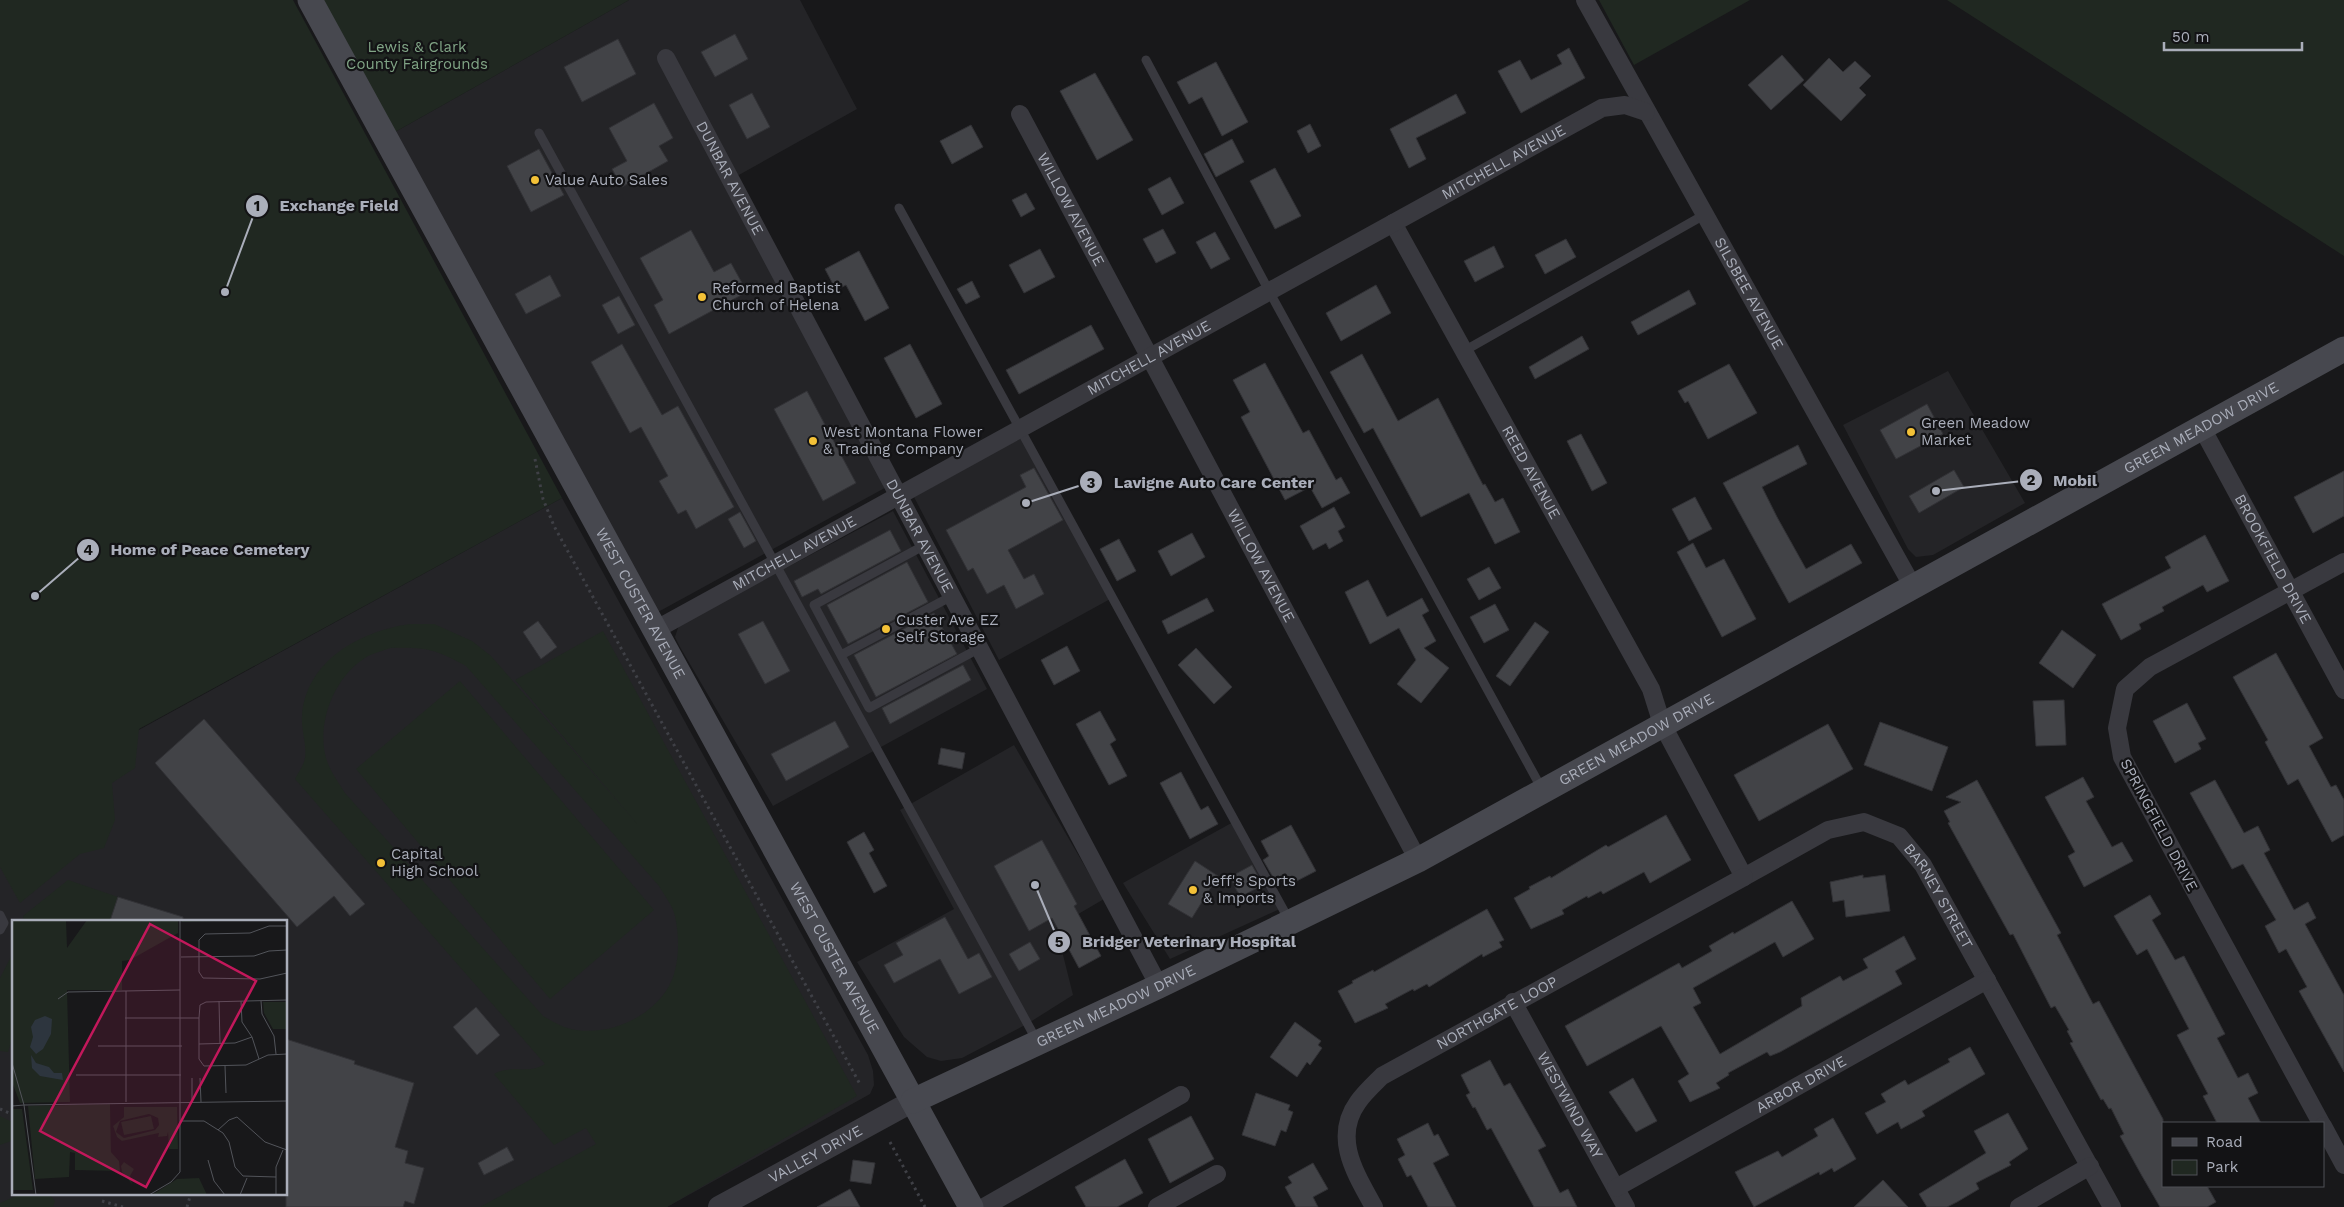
<svg xmlns="http://www.w3.org/2000/svg" width="2344" height="1207" font-family="'Work Sans',sans-serif">
  <style>
    .built { fill: #242427; fill-rule: evenodd }
    .green { fill: #202821; fill-rule: evenodd }
    .building { fill: #424347; stroke: #323236 }
    .lines { fill: none; stroke-linecap: round; stroke-linejoin: round }
    .path { stroke: #3f4046; stroke-width: 3; stroke-dasharray: 2.5 4; stroke-linecap: butt }
    .service { stroke: #39393f; stroke-width: 9 }
    .minor { stroke: #39393f; stroke-width: 18 }
    .tertiary { stroke: #39393f; stroke-width: 22 }
    .secondary { stroke: #47484f; stroke-width: 25 }
    .poi-dot { fill: #f3c137; stroke: #131315; stroke-width: 2 }
    .labels { text-anchor: middle; dominant-baseline: central; stroke-width: 4.5; stroke-linejoin: round; paint-order: stroke }
    .park-label { font-size: 15px; fill: #81a586; stroke: #131315 }
    .street-label { font-size: 15px; fill: #aaaeba; stroke: #131315 }
    .poi-label { font-size: 15px; fill: #aaaeba; stroke: #131315; text-anchor: start }
    .inset-road { fill: none; stroke: #52545a; stroke-width: 1 }
    .view { fill: #c2185b; fill-opacity: 0.15; stroke: #c2185b; stroke-width: 2.5 }
    .inset-edge { fill: none; stroke: #aaaeba; stroke-width: 2.5 }
    .leader { fill: none; stroke: #aaaeba; stroke-width: 2 }
    .callout-dot { fill: #aaaeba; stroke: #131315; stroke-width: 2 }
    .mark-label { font-size: 15px; text-anchor: middle; font-weight: bold; fill: #111 }
    .callout-label { font-size: 16px; text-anchor: middle; font-weight: bold; fill: #aaaeba; stroke: #131315; stroke-width: 4.5; stroke-linejoin: round; paint-order: stroke }
  </style>
  <rect width="100%" height="100%" fill="#18181a"/>
  <path class="built" d="M629,0h171l57,109 -120,67 155,308 -234,128 -263,-480z
    M1948,371l77,132 -92,52 -17,2 -8,-8 -65,-124z
    M1022,437l90,161 -113,62 -85,-163z
    M562,498l306,557 5,16 1,14 -4,9 -203,113h-667v-401zM14,921h272v272h-272z
    M893,511l94,178 -214,117 -93,-159 -5,-10 4,-12z
    M1014,745l90,154 -48,28 17,68 -46,29 -65,34 -21,3 -14,-4 -23,-20 -47,-75 97,-53 -54,-99z
    M1235,821l47,87 -112,51 -47,-76z"/>
  <path class="green" d="M0,0h293l269,498 -423,231 -4,39 -23,15 3,37 -11,28 -24,6 -60,49 -20,-36z
    M323,0h306l-234,132z
    M1599,0h151l-116,65z
    M1947,0h397v256z
    M410,624h24l38,17 19,15 148,170 -124,-146 88,-49 254,465 -190,111h-187l116,-63 -10,-16 -32,17 -60,-71c17,-10 34,1 51,-10l-250,-285c3,-6 9,-14 10,-21 2,-13 -4,-28 -3,-42 4,-56 59,-85 108,-92zM390,648c36,-1 45,1 76,18l193,220c5,9 14,20 16,30 5,23 5,55 -9,75 -21,31 -66,48 -102,36 -7,-3 -14,-7 -21,-11l-198,-223c-7,-11 -15,-22 -19,-35 -10,-36 9,-83 42,-102 6,-3 15,-5 22,-8z
    M460,681l194,229 -104,89 -194,-230z
    M68,880l50,17 -8,24h-86l-1,-5z
    M14,951v82l-6,19 -8,-1v-73z
    M0,1116l14,7v17l-14,5z
    M23,1193h25l7,8 -2,6h-53v-4z"/>
  <path class="building" d="M735,34l13,25 -33,18 -14,-25z
    M618,39l18,35 -54,28 -18,-35z
    M1569,48l16,30 -64,35 -23,-42 22,-11 11,20 31,-16 -5,-9z
    M1782,55l22,25 -33,30 -23,-25z
    M1829,58l14,14 12,-11 16,15 -12,12 7,7 -25,26 -38,-36z
    M1216,62l32,60 -26,14 -20,-39 -13,7 -12,-22z
    M1095,73l38,67 -36,20 -37,-69z
    M752,93l18,34 -23,12 -18,-34z
    M1456,94l10,19 -50,25 10,21 -17,9 -19,-39z
    M654,103l19,35 -14,8 9,15 -46,26 -10,-18 15,-8 -18,-33z
    M1310,124l11,22 -13,7 -11,-22z
    M971,125l12,22 -31,17 -12,-23z
    M1232,139l12,23 -28,15 -12,-23z
    M539,149l25,46 -33,17 -24,-46z
    M1275,168l26,48 -26,13 -25,-48z
    M1170,177l14,26 -22,12 -14,-26z
    M1026,193l9,16 -14,8 -9,-17z
    M1163,229l13,24 -20,10 -13,-24z
    M691,230l23,42 17,-9 16,29 -78,42 -15,-29 9,-5 -23,-42z
    M1215,232l15,27 -19,10 -15,-27z
    M1566,239l10,18 -31,17 -10,-19z
    M1494,246l10,21 -29,15 -11,-21z
    M1040,249l15,28 -31,16 -15,-28z
    M859,251l30,57 -24,13 -19,-36 -10,5 -11,-21z
    M550,275l11,21 -35,18 -11,-20z
    M972,281l8,16 -14,7 -9,-15z
    M1376,285l15,28 -50,28 -15,-28z
    M1689,290l7,14 -58,31 -7,-13z
    M619,296l16,29 -17,9 -16,-29z
    M1091,325l13,24 -85,45 -13,-24z
    M1582,336l7,13 -54,30 -6,-12z
    M622,344l40,71 16,-9 56,101 -38,22 -10,-19 -8,4 -19,-33 9,-5 -27,-49 -11,6 -39,-71z
    M910,344l32,60 -26,14 -32,-60z
    M1362,354l36,67 40,-23 45,87 2,-1 10,18 8,-4 17,34 -25,12 -26,-51 -48,24 -48,-89 -9,5 -34,-61z
    M1265,363l38,70 6,-3 27,50 5,-3 9,16 -28,15 -12,-21 -25,13 -44,-83 9,-5 -17,-32z
    M1729,364l28,49 -49,26 -20,-38 -3,2 -7,-12z
    M807,391l49,92 -33,18 -49,-92z
    M1927,404l16,30 -47,25 -16,-29z
    M1581,434l26,49 -15,8 -25,-50z
    M1798,445l9,19 -45,23 15,30 29,52 45,-25 11,19 -73,40 -66,-120z
    M1034,468l29,52 -55,30 16,29 10,-5 10,20 -28,15 -12,-24 -17,9 -14,-26 -5,3 -22,-41 80,-43 -6,-12z
    M1954,470l10,17 -45,26 -10,-17z
    M2344,471v45l-31,17 -19,-36z
    M1695,497l17,32 -23,12 -17,-32z
    M1334,507l11,20 -7,4 5,10 -14,8 -3,-6 -13,7 -13,-24z
    M740,512l16,29 -12,7 -16,-29z
    M890,530l11,21 -80,43 -3,-5 -16,8 -8,-16z
    M1192,533l13,24 -34,19 -13,-25z
    M2205,535l24,46 -22,11 -4,-7 -41,22 2,4 -25,13 2,5 -20,11 -19,-36 69,-36 -6,-11z
    M1119,539l17,32 -19,10 -17,-32z
    M1693,543l13,25 18,-9 32,60 -34,18 -45,-85z
    M907,562l21,40 -80,42 -21,-39z
    M1489,567l12,21 -22,12 -12,-21z
    M1368,580l19,37 35,-19 7,13 -7,4 14,26 -12,7 25,20 -28,35 -24,-19 19,-24 -17,-32 -29,16 -25,-52z
    M1207,598l7,13 -46,23 -6,-13z
    M1495,604l14,26 -25,13 -14,-26z
    M934,613l23,41 -81,43 -22,-42z
    M538,621l19,26 -16,12 -18,-27z
    M763,621l27,50 -25,13 -27,-50z
    M1535,622l14,10 -39,54 -14,-10z
    M2062,630l34,25 -23,33 -34,-25z
    M1067,646l13,25 -26,14 -13,-25z
    M1196,648l36,39 -18,17 -36,-39z
    M2276,653l47,85 -14,8 22,41 5,-2 8,15v35l-12,7 -34,-63 -10,6 -23,-43 3,-2 -35,-63z
    M963,665l8,15 -81,44 -8,-16z
    M2064,700l2,45 -30,1 -3,-45z
    M2187,703l19,36 -8,4 3,6 -26,14 -22,-42z
    M1100,711l16,29 -6,4 17,32 -18,9 -33,-61z
    M204,719l161,185 -15,12 -16,-20 -37,31 -142,-164z
    M835,721l14,26 -63,34 -15,-27z
    M1880,722l68,25 -16,44 -68,-26z
    M1828,724l25,45 -94,52 -25,-46z
    M941,748l24,5 -3,16 -24,-5z
    M1181,772l20,38 7,-4 10,18 -28,15 -30,-56z
    M2083,777l11,20 -8,4 26,46 10,-5 11,19 -49,26 -16,-31 7,-4 -30,-55z
    M1977,780l84,153 -4,2 36,69 6,-3 64,118v67h44l9,16 -9,5h-47l-18,-31 -22,-40 4,-2 -13,-26 -2,1 -6,-10 -2,1 -31,-57 3,-1 -6,-11 2,-1 -14,-24 -4,2 -38,-74 -3,1 -62,-112 2,-1 -6,-11 17,-9 -15,-5z
    M2215,780l29,53 14,-7 12,24 -6,3 30,57 14,-8 8,16 -11,6 39,71v77l-45,-81 8,-4 -21,-38 -7,4 -14,-27 11,-6 -33,-56 -11,5 -42,-76z
    M1666,815l25,45 -41,23 -6,-11 -41,22 -2,-3 -13,7 -1,-2 -25,14 2,4 -33,15 -17,-31 16,-9 -1,-2 21,-11 1,2 55,-33 2,2z
    M1291,825l25,46 -31,16 -6,-11 -5,3 -11,-19 6,-4 -8,-15z
    M864,832l10,18 -5,3 18,33 -13,7 -27,-51z
    M1042,840l35,64 -3,2 27,50 -22,12 -27,-50 -23,13 -35,-65z
    M1195,861l23,15 -26,42 -24,-14z
    M1252,865l11,20 -23,12 -10,-20z
    M1863,875v3l22,-3 5,36 -44,6 -2,-17 -11,2 -3,-20z
    M2150,895l11,19 -9,6 23,40 9,-4 41,78 -8,4 21,40 10,-5 10,20 -10,5 13,25h-44l-14,-27 5,-2 -31,-59 12,-6 -42,-80 -10,6 -23,-39z
    M118,897l65,20v4h-73z
    M1792,901l22,38 -31,18 -8,-15 -82,46 8,15 -8,4 27,47 82,-48 -1,-8 39,-22 3,5 25,-13 -5,-9 41,-23 12,23 -21,12 7,13 -122,68 -10,4 -3,-4 -39,21 1,2 -13,8 4,5 -30,14 -12,-21 11,-7 -28,-48 -74,40 -22,-40 114,-63 3,5 30,-17 -3,-5 24,-14 1,2z
    M1487,909l17,31 -5,2 3,5 -19,10 -1,-3 -53,33 -2,-3 -13,7 -1,-2 -28,15 3,4 -33,15 -17,-32 15,-8 -1,-2 21,-11 1,2z
    M945,917l23,42 11,-6 13,24 -33,17 -19,-35 -46,24 -10,-18 19,-10 -7,-12z
    M1030,942l10,17 -21,12 -10,-17z
    M476,1007l24,28 -23,20 -24,-28z
    M1295,1022l26,19 -3,4 4,3 -12,17 -3,-3 -10,15 -27,-20z
    M286,1039l69,22 -1,3 60,19 -19,64 13,4 -3,12 19,5 -10,36 -9,-3 -2,6h-117z
    M1970,1047l15,27 -63,37 3,5 -24,13 -3,-7 -21,12 -12,-21 21,-11 -5,-8 24,-14 3,5 42,-23 -2,-3z
    M1490,1060l14,26 6,-3 36,63 -8,4 22,43 8,-4 9,18h-43l-43,-79 -4,2 -12,-23 -2,1 -7,-13 4,-2 -9,-18z
    M1633,1078l24,43 -21,11 -27,-40z
    M1256,1093l34,12 -2,5 5,2 -7,20 -5,-2 -6,16 -33,-11z
    M2008,1113l20,36 -19,13 2,3 -35,18 3,6 -22,13 -10,5h-20l-8,-13 67,-41 -12,-22z
    M1191,1116l23,43 -44,24 -22,-44z
    M1833,1118l23,41 -22,13 -2,-4 -12,7 -1,-3 -65,35 -19,-35 43,-21 4,6 36,-21 -4,-7z
    M1428,1123l6,13 4,-2 11,21 -16,8 23,44h-28l-17,-32 -4,2 -9,-18 7,-4 -8,-16z
    M507,1147l7,13 -30,15 -6,-12z
    M1125,1159l18,34 -26,14h-31l-11,-20z
    M853,1160l22,3 -4,21 -21,-3z
    M1313,1163l15,26 -15,8 5,10h-22l-11,-20 7,-4 -4,-6z
    M1883,1180l25,27h-54z
    M850,1189l10,18h-43z"/>
  <g class="lines">
    <path class="path" d="M535,459l8,40 11,27 307,560
      M0,1109l14,6
      M890,1142l35,65
      M102,1201l21,6
      M187,1207l4,-14"/>
    <path class="service" d="M1146,60l123,231 274,500
      M539,133l498,908
      M899,208l390,712
      M1464,351l240,-136
      M925,545l-111,60 55,103 111,-60
      M841,655l111,-59
      M0,915l4,8 -4,7"/>
    <g class="minor">
      <path id="s1" d="M1585,0l328,587"/>
      <path id="s2" d="M666,58l493,928"/>
      <path id="s3" d="M1020,114l398,746"/>
      <path id="s4" d="M1393,223l258,466 11,35 82,153 84,-47 36,-8 35,14 24,29 189,342"/>
      <path id="s5" d="M2202,428l142,262"/>
      <path id="s6" d="M655,630l947,-522 23,-3 21,7"/>
      <path id="s7" d="M1513,1002l113,205"/>
      <path d="M2321,1123l-199,-366 -5,-29 8,-39 25,-22 194,-105"/>
      <path d="M2323,1126l21,39"/>
      <path id="s8" d="M1616,1188l371,-208"/>
      <path d="M984,1207l197,-112"/>
      <path d="M1157,1207l60,-33"/>
      <path id="s9" d="M1374,1207c-18,-33 -42,-69 -16,-105 6,-9 16,-18 24,-26l362,-199"/>
      <path d="M2019,1207l71,-41"/>
    </g>
    <path class="tertiary" id="s10" d="M719,1207l194,-106"/>
    <g class="secondary">
      <path id="s11" d="M310,0l661,1207"/>
      <path id="s12" d="M913,1101l246,-115 259,-126 926,-511"/>
    </g>
  </g>
  <g class="poi-dot">
    <circle cx="535" cy="180" r="5"/>
    <circle cx="702" cy="297" r="5"/>
    <circle cx="1911" cy="432" r="5"/>
    <circle cx="813" cy="441" r="5"/>
    <circle cx="886" cy="629" r="5"/>
    <circle cx="381" cy="863" r="5"/>
    <circle cx="1193" cy="890" r="5"/>
  </g>
  <g class="labels">
    <g class="park-label">
      <text x="417" y="47">Lewis &amp; Clark<tspan x="417" dy="17">County Fairgrounds</tspan></text>
    </g>
    <g class="street-label">
      <text stroke="none"><textPath href="#s6" startOffset="969">MITCHELL AVENUE</textPath></text>
      <text stroke="none"><textPath href="#s2" startOffset="136">DUNBAR AVENUE</textPath></text>
      <text stroke="none"><textPath href="#s3" startOffset="108">WILLOW AVENUE</textPath></text>
      <text stroke="none"><textPath href="#s1" startOffset="336">SILSBEE AVENUE</textPath></text>
      <text stroke="none"><textPath href="#s6" startOffset="564">MITCHELL AVENUE</textPath></text>
      <text stroke="none"><textPath href="#s12" startOffset="1454">GREEN MEADOW DRIVE</textPath></text>
      <text stroke="none"><textPath href="#s4" startOffset="285">REED AVENUE</textPath></text>
      <text stroke="none"><textPath href="#s2" startOffset="541">DUNBAR AVENUE</textPath></text>
      <text stroke="none"><textPath href="#s6" startOffset="159">MITCHELL AVENUE</textPath></text>
      <text stroke="none"><textPath href="#s5" startOffset="149">BROOKFIELD DRIVE</textPath></text>
      <text stroke="none"><textPath href="#s3" startOffset="512">WILLOW AVENUE</textPath></text>
      <text stroke="none"><textPath href="#s11" startOffset="688">WEST CUSTER AVENUE</textPath></text>
      <text stroke="none"><textPath href="#s12" startOffset="809">GREEN MEADOW DRIVE</textPath></text>
      <text transform="translate(2159 825) rotate(62)">SPRINGFIELD DRIVE</text>
      <text stroke="none"><textPath href="#s4" startOffset="986">BARNEY STREET</textPath></text>
      <text stroke="none"><textPath href="#s11" startOffset="1092">WEST CUSTER AVENUE</textPath></text>
      <text stroke="none"><textPath href="#s12" startOffset="224">GREEN MEADOW DRIVE</textPath></text>
      <text stroke="none"><textPath href="#s9" startOffset="280">NORTHGATE LOOP</textPath></text>
      <text stroke="none"><textPath href="#s8" startOffset="212">ARBOR DRIVE</textPath></text>
      <text stroke="none"><textPath href="#s7" startOffset="118">WESTWIND WAY</textPath></text>
      <text stroke="none"><textPath href="#s10" startOffset="110">VALLEY DRIVE</textPath></text>
    </g>
    <g class="poi-label">
      <text x="545" y="180">Value Auto Sales</text>
      <text x="712" y="288">Reformed Baptist<tspan x="712" dy="17">Church of Helena</tspan></text>
      <text x="1921" y="423">Green Meadow<tspan x="1921" dy="17">Market</tspan></text>
      <text x="823" y="432">West Montana Flower<tspan x="823" dy="17">&amp; Trading Company</tspan></text>
      <text x="896" y="620">Custer Ave EZ<tspan x="896" dy="17">Self Storage</tspan></text>
      <text x="391" y="854">Capital<tspan x="391" dy="17">High School</tspan></text>
      <text x="1203" y="881">Jeff's Sports<tspan x="1203" dy="17">&amp; Imports</tspan></text>
    </g>
  </g>
  <g transform="translate(12 920)">
    <rect width="275" height="275" fill="#18181a"/>
    <path d="M0,0h54l1,28 20,-28h91v13l-48,27 -8,1v29h-55l3,112 -50,1 -8,-21zM170,0h69l-69,2zM251,82h24v27h-14l-9,-16zM98,184l1,48 8,9 1,10 -45,-1v-17l-5,-1 -1,25 -34,2 -7,-73zM112,187h53l1,42h-9l-1,-17 -1,4 -9,1 1,-4 -37,8 -5,-4 -4,-11 11,-9zM137,194l9,4 1,7 -4,5 -31,8 -8,-6 4,-11zM0,189h10l11,81h-21zM139,196l3,13 -30,6 -3,-13zM112,242l10,7 -4,7 2,8 -10,-12 -1,-6zM187,258l8,17h-55l25,-16z" fill="#202821" fill-rule="evenodd"/>
    <path d="M33,96l7,3 -1,15 -8,15 -7,5 -6,-7 3,-10 -2,-10 4,-7zM19,135l5,8 13,4 5,6h8l1,7 -23,-4 -8,-8z" fill="#2d353e"/>
    <path class="inset-road" d="M275,6h-18l-19,7 -45,1 -6,6v32l4,6 57,1 27,-6M169,37l73,-1 15,-5 18,-1M46,79l10,-7 112,-2M207,81l1,43M229,81l1,21 10,15 7,22M249,81l1,13 12,22 2,18M113,98h74l1,-13 6,-3 81,-2M187,98v41l5,7 42,-1 22,-10 19,-1M187,124l36,-1 17,-6M86,126h84M0,143l12,42 -12,1M213,146l1,27M64,155h105M180,158v24M188,158l1,24M114,182v-111M168,182v-182M168,201h24l19,12 6,9 6,25 8,9 33,1M206,210l11,-10 8,-3 28,25 22,8M196,240l6,21 11,14M24,275l-12,-90 263,-4M137,275l22,-13 9,-10v-70M228,275l7,-17M264,275v-28l7,-17"/>
    <path class="view" d="M138,4l106,57 -110,206 -106,-56z"/>
    <rect width="275" height="275" class="inset-edge"/>
  </g>
  <path class="leader" d="M225 292L257 206M1936 491L2031 480M1026 503L1091 482M35 596L88 550M1035 885L1059 942"/>
  <g class="callout-dot">
    <circle cx="225" cy="292" r="5"/>
    <circle cx="1936" cy="491" r="5"/>
    <circle cx="1026" cy="503" r="5"/>
    <circle cx="35" cy="596" r="5"/>
    <circle cx="1035" cy="885" r="5"/>
    <circle cx="257" cy="206" r="12"/>
    <circle cx="2031" cy="480" r="12"/>
    <circle cx="1091" cy="482" r="12"/>
    <circle cx="88" cy="550" r="12"/>
    <circle cx="1059" cy="942" r="12"/>
  </g>
  <g class="mark-label">
    <text x="257" y="211">1</text>
    <text x="2031" y="485">2</text>
    <text x="1091" y="488">3</text>
    <text x="88" y="555">4</text>
    <text x="1059" y="947">5</text>
  </g>
  <g class="callout-label">
    <text x="339" y="211">Exchange Field</text>
    <text x="2075" y="486">Mobil</text>
    <text x="1214" y="488">Lavigne Auto Care Center</text>
    <text x="210" y="555">Home of Peace Cemetery</text>
    <text x="1189" y="947">Bridger Veterinary Hospital</text>
  </g>
  <rect x="2162" y="1122" width="162" height="65" fill="#131315" stroke="#4f5157"/>
  <rect x="2172" y="1138" width="25" height="8" fill="#47484f" stroke="#4f5157"/>
  <text x="2206" y="1147" font-size="15" fill="#aaaeba">Road</text>
  <rect x="2172" y="1160" width="25" height="15" fill="#202821" stroke="#4f5157"/>
  <text x="2206" y="1172" font-size="15" fill="#aaaeba">Park</text>
  <path d="M2164 42v8h138v-8" fill="none" stroke="#aaaeba" stroke-width="2.5"/>
  <text x="2172" y="42" font-size="15" fill="#aaaeba" stroke="#131315" stroke-width="4" paint-order="stroke">50 m</text>
</svg>
